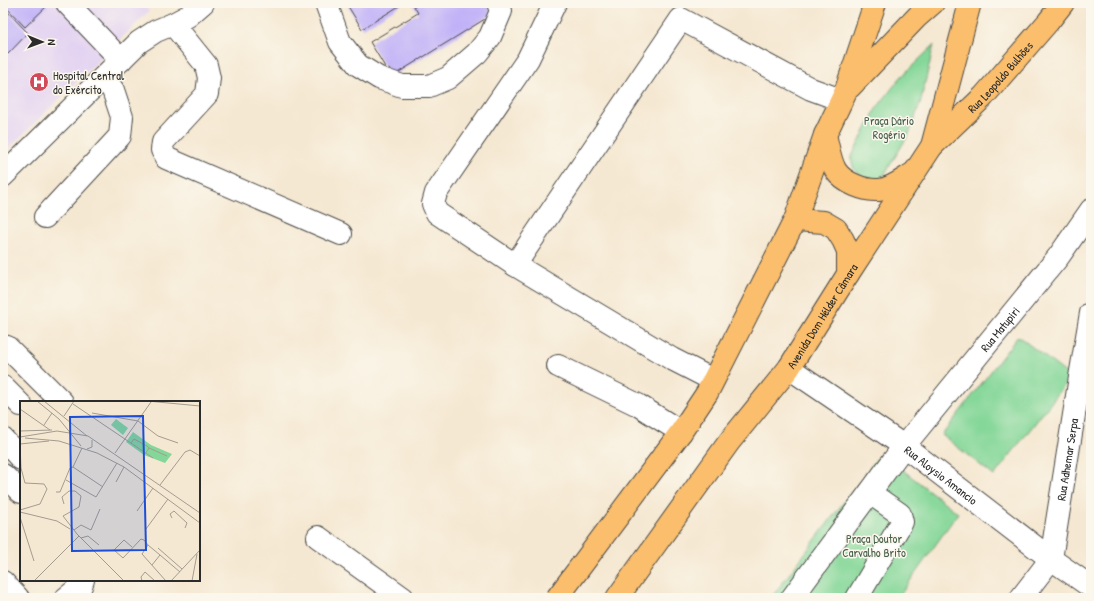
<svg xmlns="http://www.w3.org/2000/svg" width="1094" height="601" font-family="'Patrick Hand',sans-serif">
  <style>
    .built { fill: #e3d3f2 }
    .green { fill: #85d799; stroke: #588162 }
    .building { fill: #c0b0f8 }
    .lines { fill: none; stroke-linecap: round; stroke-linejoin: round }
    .minor-casing { stroke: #494744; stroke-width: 24 }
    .major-casing { stroke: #494744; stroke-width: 24 }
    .minor { stroke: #fff; stroke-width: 22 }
    .major { stroke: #fabe6d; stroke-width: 22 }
    .labels { text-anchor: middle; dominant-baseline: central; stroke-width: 3; stroke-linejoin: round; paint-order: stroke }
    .poi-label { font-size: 12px; fill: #2b2b2b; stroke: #fbf7ec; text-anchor: start }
    .street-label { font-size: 12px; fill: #2b2b2b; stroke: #fbf7ec }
    .park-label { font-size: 12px; fill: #465f4c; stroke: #fbf7ec }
    .inset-road { fill: none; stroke: #a49c8f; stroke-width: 1 }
    .view { fill: #1d4ed8; fill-opacity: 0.15; stroke: #1d4ed8; stroke-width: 2 }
    .inset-edge { fill: none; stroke: #2b2b2b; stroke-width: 2 }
  </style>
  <rect width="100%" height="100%" fill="#fbf7ec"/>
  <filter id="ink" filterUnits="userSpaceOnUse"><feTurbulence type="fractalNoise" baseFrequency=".025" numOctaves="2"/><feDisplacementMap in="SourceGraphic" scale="8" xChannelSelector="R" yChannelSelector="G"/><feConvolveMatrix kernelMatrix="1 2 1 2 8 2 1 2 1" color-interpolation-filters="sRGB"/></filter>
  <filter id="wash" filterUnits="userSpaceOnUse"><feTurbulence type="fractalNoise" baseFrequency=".012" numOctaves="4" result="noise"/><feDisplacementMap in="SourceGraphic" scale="16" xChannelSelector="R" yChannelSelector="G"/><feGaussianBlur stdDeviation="0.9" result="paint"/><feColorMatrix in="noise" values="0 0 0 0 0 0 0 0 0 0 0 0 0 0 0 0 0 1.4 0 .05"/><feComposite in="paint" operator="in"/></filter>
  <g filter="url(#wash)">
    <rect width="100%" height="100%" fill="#f5e8d2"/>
    <path class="built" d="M3,3h138l8,8 -146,143z"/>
    <path class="green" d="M934,45l-14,59 -11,30 -28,46 -11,1 -16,-11 -3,-12 25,-49 24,-31z
      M1018,336l53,41 -77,99 -52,-41z
      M881,453l77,60 -60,85h-127z"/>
    <g id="blocks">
      <path class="building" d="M4,3h41l2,3 -22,21 -22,-23z
        M346,3h58l-42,26z
        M412,3h17l1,1 2,-1h54l7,11 -102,63 -21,-35 48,-29z
        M3,7l25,26 -20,21 -5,-5z"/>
    </g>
  </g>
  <g filter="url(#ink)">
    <use href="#blocks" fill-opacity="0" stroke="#494744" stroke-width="1"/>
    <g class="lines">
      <g class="minor-casing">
        <g id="minor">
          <path d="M67,3l54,57"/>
          <path d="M326,3l14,39 18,23 21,13 23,8h27l19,-8 29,-25 13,-16 11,-26 -3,-8"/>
          <path d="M555,3l-27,56 -92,134 -3,11 4,9 78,52 157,94 41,21"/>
          <path d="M173,24l33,41 3,13 -2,16 -44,48 -1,8 4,8 175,76"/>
          <path d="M3,176l136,-134 17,-11 17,-7 15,-8 15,-13"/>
          <path d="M45,217l75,-81 2,-19 -9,-27 -10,-12"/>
          <path d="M515,265l166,-246 130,70 30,11"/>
          <path d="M3,346l4,1 55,55"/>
          <path d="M558,366l80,39 43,27"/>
          <path id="s1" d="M789,368l115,78 147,113 40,28"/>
          <path d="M3,387l18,18"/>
          <path d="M3,439l18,20"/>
          <path d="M3,475l18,17"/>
          <path d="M318,537l85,61"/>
          <path d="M3,582l15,16"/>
          <path d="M66,598l15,-12 2,-6"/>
          <path id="s2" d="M792,598l112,-152 155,-190 32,-46"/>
          <path d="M857,598l45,-76 -2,-8 -30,-21"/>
          <path id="s3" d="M1021,598l30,-39 29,-182 11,-64"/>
        </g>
      </g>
      <g class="major-casing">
        <g id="major">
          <path d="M850,87l67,-70 16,-14"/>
          <path d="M825,135c3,10 5,27 11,36 8,12 29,20 43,19 12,-1 23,-10 33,-16"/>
          <path id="s4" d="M932,146l51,-49 65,-75 15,-19"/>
          <path d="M795,220l29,2 12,7 7,11 5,11v23"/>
          <path d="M557,598l124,-166 26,-39 88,-173 30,-85 20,-42 30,-90"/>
          <path id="s5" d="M617,598l112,-156 60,-74 59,-94 84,-128 38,-143"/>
        </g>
      </g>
      <use href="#minor" class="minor"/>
      <use href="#major" class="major"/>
    </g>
  </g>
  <defs>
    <g id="hospital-disc" transform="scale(1)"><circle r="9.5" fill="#d1495b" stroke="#fbf7ec"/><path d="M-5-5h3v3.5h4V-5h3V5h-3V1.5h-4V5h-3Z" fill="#fff"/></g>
  </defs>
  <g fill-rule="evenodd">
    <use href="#hospital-disc" x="39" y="82"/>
  </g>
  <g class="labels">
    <g class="poi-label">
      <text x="53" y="75">Hospital Central<tspan x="53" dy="14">do Exército</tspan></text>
    </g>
    <g class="street-label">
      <text stroke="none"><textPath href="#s4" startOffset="97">Rua Leopoldo Bulhões</textPath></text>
      <text stroke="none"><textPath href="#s5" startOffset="349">Avenida Dom Hélder Câmara</textPath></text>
      <text stroke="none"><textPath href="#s2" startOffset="340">Rua Matupiri</textPath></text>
      <text stroke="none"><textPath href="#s3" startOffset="150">Rua Adhemar Serpa</textPath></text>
      <text stroke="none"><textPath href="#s1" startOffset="186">Rua Aloysio Amancio</textPath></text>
    </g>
    <g class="park-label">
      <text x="889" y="120">Praça Dário<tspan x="889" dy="14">Rogério</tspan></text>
      <text x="874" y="538">Praça Doutor<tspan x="874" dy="14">Carvalho Brito</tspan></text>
    </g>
  </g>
  <g transform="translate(20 401)">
    <rect width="180" height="180" fill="#f5e8d2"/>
    <path d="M96,18l12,9 -5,7 -12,-10zM113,31l18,13 21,9 -7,9 -21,-8 -18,-13z" fill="#85d799"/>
    <path class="inset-road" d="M17,0l22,18 22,27M24,0l43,35M127,0l53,5M53,3l80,54M0,8l30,21M72,12l46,8 20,15 20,7M44,15l10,-15M24,24l8,-12M0,30l32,-1M0,36l37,-6 31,5 112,77M5,37l34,3 38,12 27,14 76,56M111,42l3,-4 13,7 2,2 -4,6M0,43l29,-3M62,47l-9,19 30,20M129,47l18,8M67,48l5,-2v-7M95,52l36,-51M46,79l30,17 21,-34M96,81l8,-15M140,84l25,-33 5,-2 10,6M36,91h4l10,-24 3,-1M44,103l-2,-7 7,-6h6l6,5 -2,11 -16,9 14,18 47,47M0,109l20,-6 7,-15 -3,-5 -19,-1 -4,-15 -1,-24M117,110l16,-23M0,111l37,9 13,8M0,116l14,44M152,117l-2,-4 4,-3 13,12 -2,5M126,128l22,-30M54,129l7,-5 10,5 9,-21M61,137l7,-2 11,9M128,144l12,10 -8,10M112,146l-8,-7 -10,10 9,8 18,-19 3,1 4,5 -6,9 24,27M138,147l24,21M140,154l20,17M14,180l45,-45M122,180l-1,-4 4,-5 10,9M151,180l29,-31M172,180l5,-27"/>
    <path class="view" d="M123,15l3,134 -74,1 -2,-134z"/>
    <rect width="180" height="180" class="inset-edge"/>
  </g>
  <rect width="1094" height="601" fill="none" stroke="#fbf7ec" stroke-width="16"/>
  <g transform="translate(42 42) rotate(91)" stroke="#fbf7ec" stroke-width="3" paint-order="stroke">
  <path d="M0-3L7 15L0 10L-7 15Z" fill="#2b2b2b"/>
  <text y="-6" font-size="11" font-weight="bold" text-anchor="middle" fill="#2b2b2b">N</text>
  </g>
</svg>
